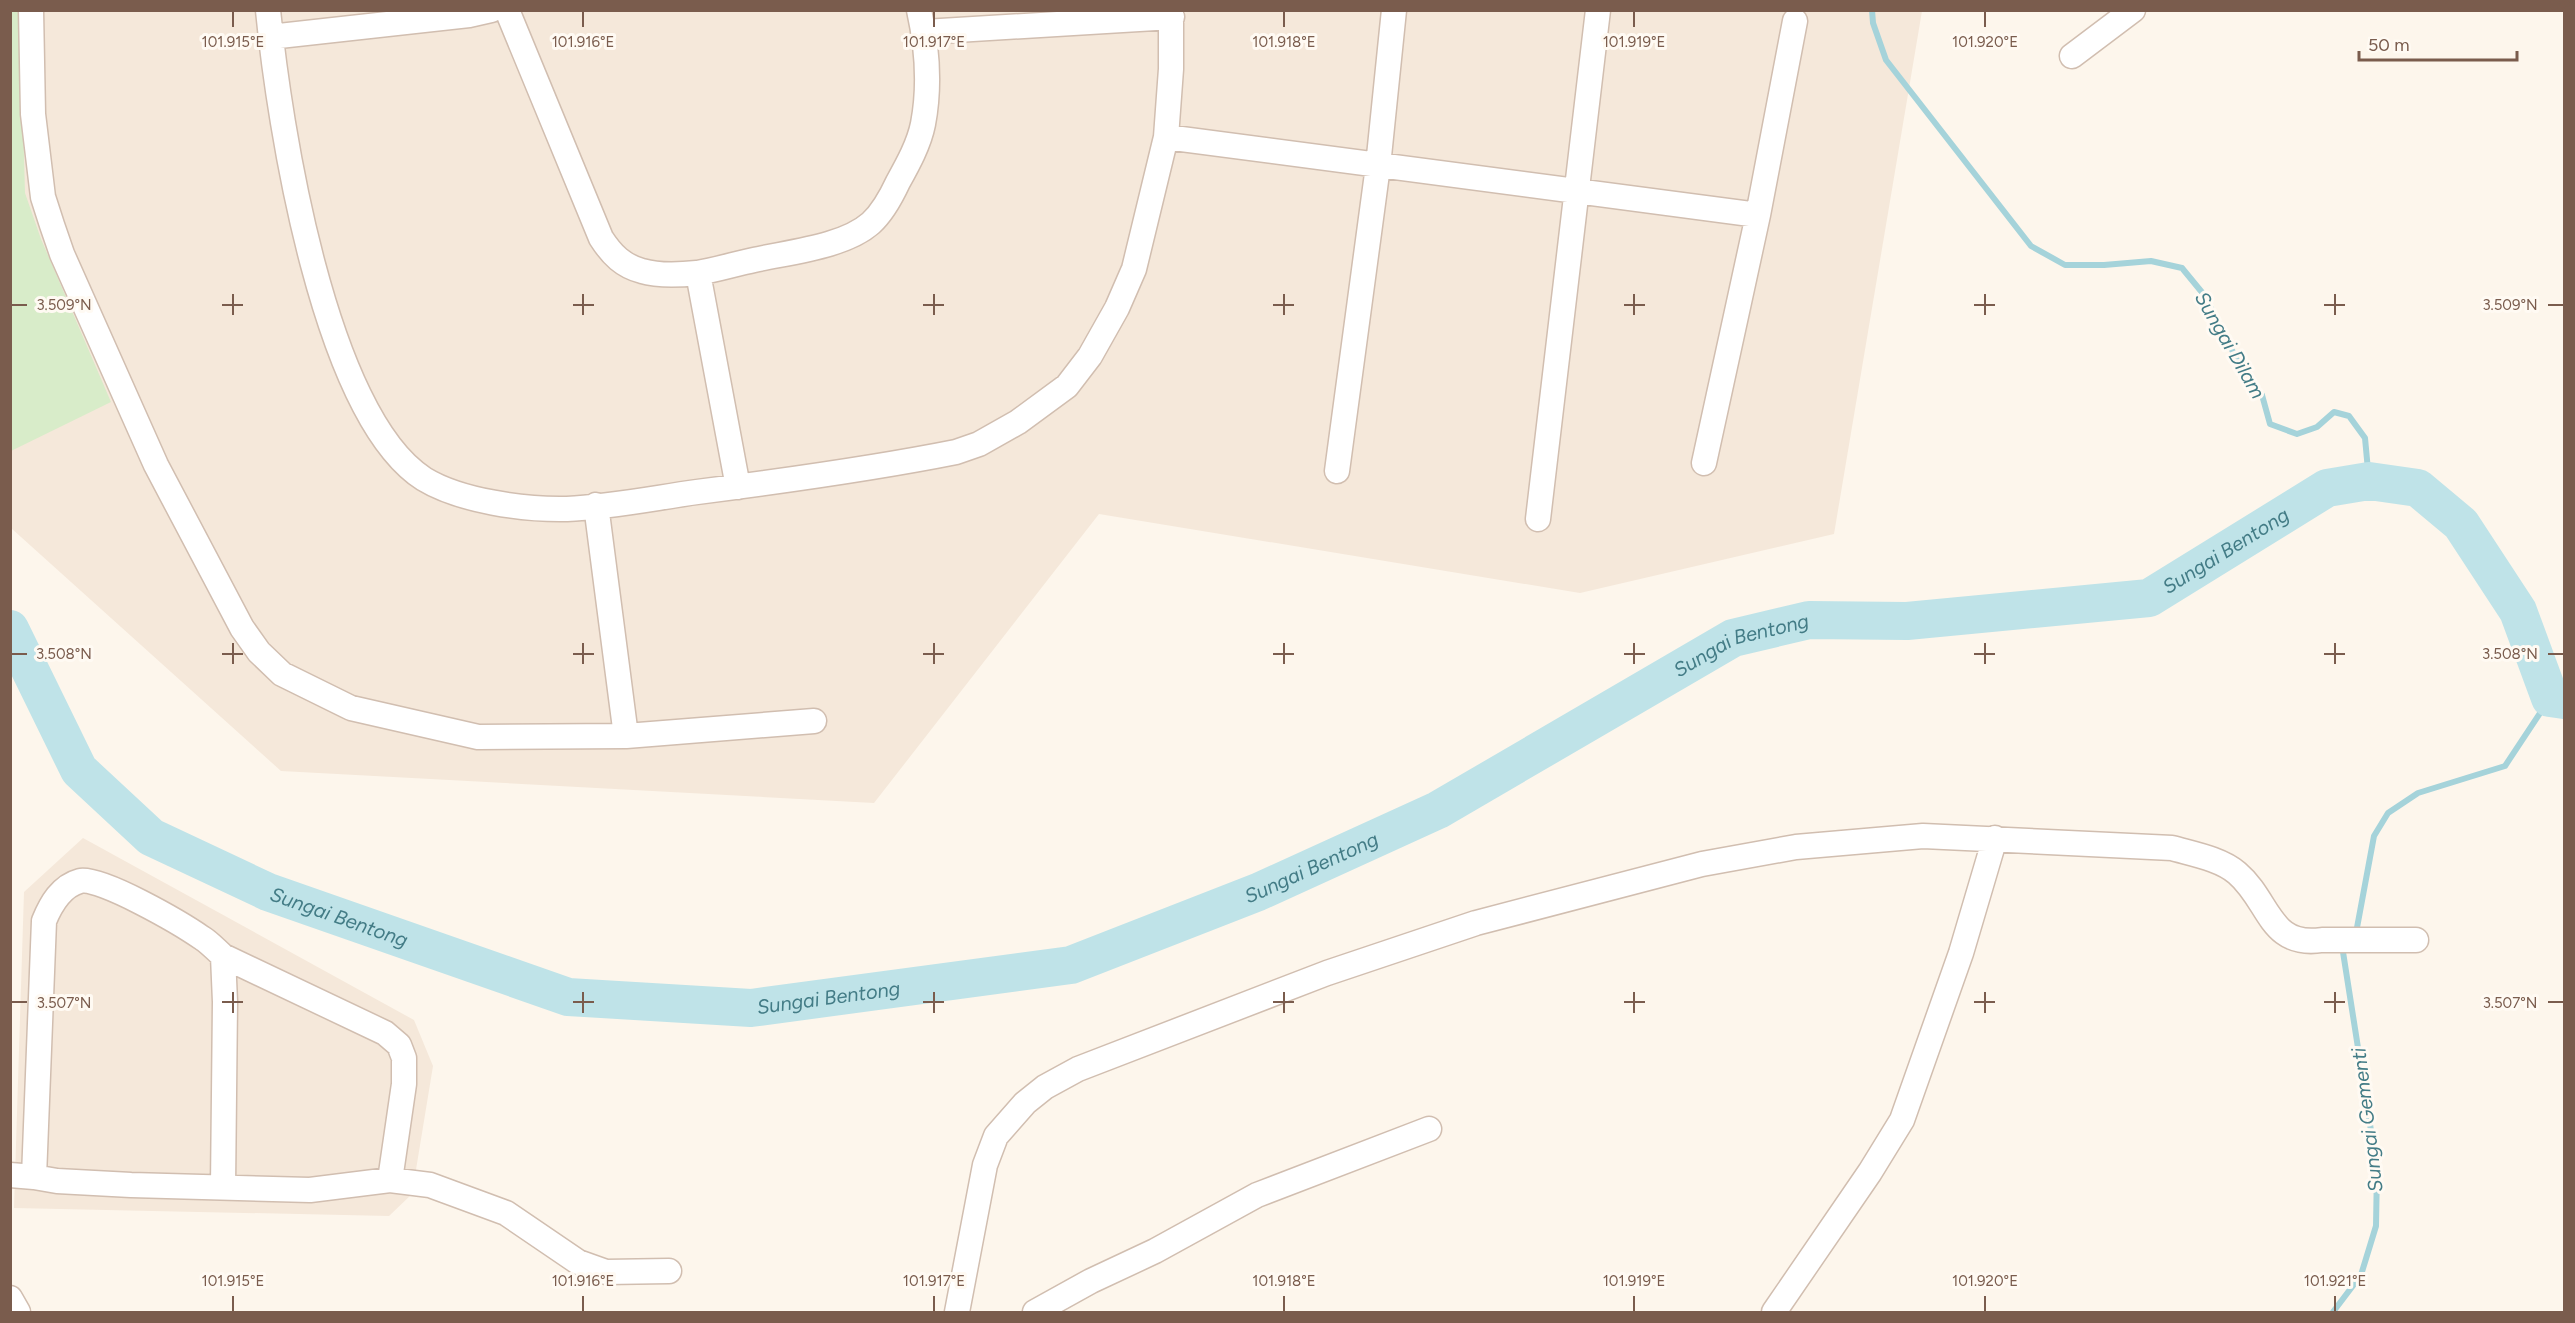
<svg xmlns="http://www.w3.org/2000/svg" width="2575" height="1323" font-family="Figtree,sans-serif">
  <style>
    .residential { fill: #f5e8da }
    .green { fill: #d8ecc9 }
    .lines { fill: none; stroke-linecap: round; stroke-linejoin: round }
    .stream { stroke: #a5d3da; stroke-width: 6 }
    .river { stroke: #bfe3e8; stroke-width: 38 }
    .minor-casing { stroke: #d1beb0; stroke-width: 27 }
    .minor { stroke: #fff; stroke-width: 24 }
    .ticks { fill: none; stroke: #7a5c4d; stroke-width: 2 }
    .labels { text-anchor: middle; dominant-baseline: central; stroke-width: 6; stroke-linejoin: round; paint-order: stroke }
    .water-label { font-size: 20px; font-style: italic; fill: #437c86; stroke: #fffaf3 }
    .ticks-label { font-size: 15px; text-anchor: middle; fill: #7a5c4d; stroke: #fffaf3; stroke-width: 6; stroke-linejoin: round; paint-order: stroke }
  </style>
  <rect width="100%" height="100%" fill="#fdf6ec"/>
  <path class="residential" d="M11,11h1911l-88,523 -254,59 -481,-79 -225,289 -593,-32 -270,-243z
    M83,838l331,182 19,46 -21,128 -23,22 -375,-8 10,-316z"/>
  <path class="green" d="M20,10l5,183 16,46 70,163 -100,49 -1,-440z"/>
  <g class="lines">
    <path class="stream" d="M1872,10l1,13 13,37 145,186 34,19h39l47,-4 31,7 23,28 38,76 19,23 8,29 27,10 20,-7 17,-15 15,4 16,22 4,43
      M2356,933l18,-97 14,-23 30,-20 87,-27 45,-68
      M2333,1312l28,-37 15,-49 1,-57 -34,-217"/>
    <path class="river" id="s1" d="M10,629l69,141 72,67 117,55 300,105 183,11 320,-43 187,-73 180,-82 295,-172 76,-18 98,1 242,-23 178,-110 42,-7 49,7 43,36 57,87 32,87 14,2"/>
    <g class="minor-casing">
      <path id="minor" d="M31,10l2,104 10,83 9,28 10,29 94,211 86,163 17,24 23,22 69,34 127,29 148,-1 -30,-231
        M268,10c11,114 56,405 156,469 36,22 101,31 143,30 43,-2 87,-11 130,-17 86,-11 174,-23 259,-40l23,-8 39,-22 49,-36 23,-30 27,-48 17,-39 32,-132 5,-68v-59
        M507,10l94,228c11,17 22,28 41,33 17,5 37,4 55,2 19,-3 38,-9 57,-13 35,-8 90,-13 117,-37 12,-11 20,-26 27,-41 10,-18 21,-38 25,-58 7,-37 4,-78 -4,-114
        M924,32l248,-15
        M270,37l199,-22 22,-5
        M2072,56l61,-46
        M1166,137l592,78
        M698,273l40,214
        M1704,463l54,-248 37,-194
        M1337,471l41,-305 16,-156
        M1538,519l60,-509
        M626,736l188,-15
        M223,956l162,77 14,12 5,13v26l-14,96
        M10,1175l24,2 10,-256c7,-17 17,-35 36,-40 20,-5 102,43 122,57 7,4 14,12 21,18l2,46 -2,185
        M34,1177l23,4 74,4 179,5 80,-10 40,5 76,28 72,49 28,10 63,-1
        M10,1298l8,14
        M957,1312l28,-147 11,-29 29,-33 20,-16 33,-18 249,-96 149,-50 226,-59 94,-17 127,-11 249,12c21,6 49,11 65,25 33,28 32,75 85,67h94
        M1035,1312l56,-31 64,-30 102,-56 172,-66
        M1774,1312l96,-140 32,-52 59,-167 34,-115"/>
    </g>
    <use href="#minor" class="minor"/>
  </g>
  <path class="ticks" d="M233,12v15M583,12v15M934,12v15M1284,12v15M1634,12v15M1985,12v15M233,294v21M583,294v21M934,294v21M1284,294v21M1634,294v21M1985,294v21M2335,294v21M12,305h15M222,305h21M573,305h21M923,305h21M1273,305h21M1624,305h21M1974,305h21M2324,305h21M2548,305h15M233,643v21M583,643v21M934,643v21M1284,643v21M1634,643v21M1985,643v21M2335,643v21M12,654h15M222,654h21M573,654h21M923,654h21M1273,654h21M1624,654h21M1974,654h21M2324,654h21M2548,654h15M233,992v21M583,992v21M934,992v21M1284,992v21M1634,992v21M1985,992v21M2335,992v21M12,1002h15M222,1002h21M573,1002h21M923,1002h21M1273,1002h21M1624,1002h21M1974,1002h21M2324,1002h21M2548,1002h15M233,1296v15M583,1296v15M934,1296v15M1284,1296v15M1634,1296v15M1985,1296v15M2335,1296v15"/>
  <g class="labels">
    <g class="water-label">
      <text transform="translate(2230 345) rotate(60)">Sungai Dilam</text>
      <text stroke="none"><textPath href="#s1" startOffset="2458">Sungai Bentong</textPath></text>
      <text stroke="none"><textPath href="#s1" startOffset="1954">Sungai Bentong</textPath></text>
      <text stroke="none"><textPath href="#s1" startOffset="1468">Sungai Bentong</textPath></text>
      <text stroke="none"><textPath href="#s1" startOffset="460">Sungai Bentong</textPath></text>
      <text stroke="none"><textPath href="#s1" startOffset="964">Sungai Bentong</textPath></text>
      <text transform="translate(2367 1120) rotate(-97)">Sungai Gementi</text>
    </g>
  </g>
  <g class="ticks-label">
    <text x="233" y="47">101.915°E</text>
    <text x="583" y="47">101.916°E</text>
    <text x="934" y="47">101.917°E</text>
    <text x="1284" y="47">101.918°E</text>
    <text x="1634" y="47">101.919°E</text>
    <text x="1985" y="47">101.920°E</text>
    <text x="64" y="310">3.509°N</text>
    <text x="2510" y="310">3.509°N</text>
    <text x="64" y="659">3.508°N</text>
    <text x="2510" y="659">3.508°N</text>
    <text x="64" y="1008">3.507°N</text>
    <text x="2510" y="1008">3.507°N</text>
    <text x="233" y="1286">101.915°E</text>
    <text x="583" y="1286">101.916°E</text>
    <text x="934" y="1286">101.917°E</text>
    <text x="1284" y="1286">101.918°E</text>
    <text x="1634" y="1286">101.919°E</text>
    <text x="1985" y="1286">101.920°E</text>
    <text x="2335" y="1286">101.921°E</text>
  </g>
  <rect width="2575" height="1323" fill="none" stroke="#7a5c4d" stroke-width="24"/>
  <path d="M2359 51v9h158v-9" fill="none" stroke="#7a5c4d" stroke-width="3"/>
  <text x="2368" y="51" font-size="18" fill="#7a5c4d" stroke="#fffaf3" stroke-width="4.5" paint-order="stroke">50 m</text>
</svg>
